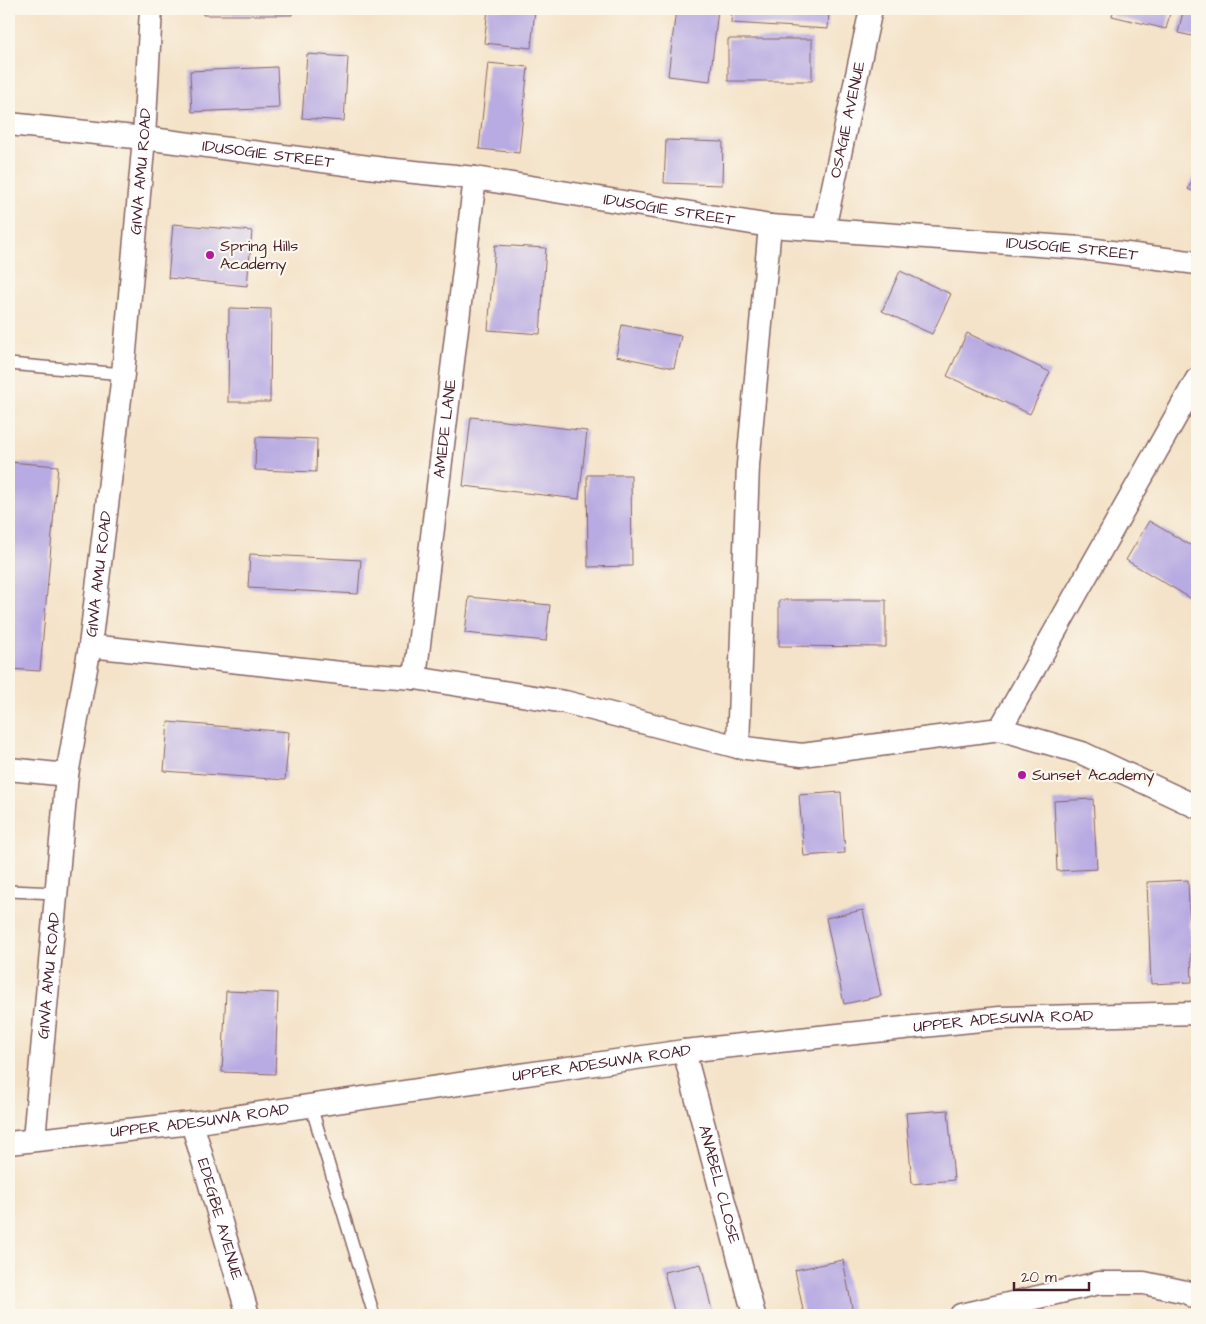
<svg xmlns="http://www.w3.org/2000/svg" width="1206" height="1324" font-family="'Architects Daughter',sans-serif">
  <style>
    .building { fill: #b8aae2 }
    .lines { fill: none; stroke-linecap: round; stroke-linejoin: round }
    .service-casing { stroke: #866462; stroke-width: 14 }
    .minor-casing { stroke: #866462; stroke-width: 25 }
    .service { stroke: #fff; stroke-width: 11 }
    .minor { stroke: #fff; stroke-width: 22 }
    .poi-dot { fill: #b5179e; stroke: #fbf7ec; stroke-width: 2 }
    .labels { text-anchor: middle; dominant-baseline: central; stroke-width: 4.5; stroke-linejoin: round; paint-order: stroke }
    .street-label { font-size: 16px; fill: #4a1f2b; stroke: #fbf7ec }
    .poi-label { font-size: 16px; fill: #4a1f2b; stroke: #fbf7ec; text-anchor: start }
  </style>
  <rect width="100%" height="100%" fill="#fbf7ec"/>
  <filter id="ink" filterUnits="userSpaceOnUse"><feTurbulence type="fractalNoise" baseFrequency=".02" numOctaves="2"/><feDisplacementMap in="SourceGraphic" scale="10" xChannelSelector="R" yChannelSelector="G"/><feConvolveMatrix kernelMatrix="1 2 1 2 8 2 1 2 1" color-interpolation-filters="sRGB"/></filter>
  <filter id="wash" filterUnits="userSpaceOnUse"><feTurbulence type="fractalNoise" baseFrequency=".0096" numOctaves="4" result="noise"/><feDisplacementMap in="SourceGraphic" scale="20" xChannelSelector="R" yChannelSelector="G"/><feGaussianBlur stdDeviation="1.12" result="paint"/><feColorMatrix in="noise" values="0 0 0 0 0 0 0 0 0 0 0 0 0 0 0 0 0 1.4 0 .05"/><feComposite in="paint" operator="in"/></filter>
  <g filter="url(#wash)">
    <rect width="100%" height="100%" fill="#f4e3c9"/>
    <g id="blocks">
      <path class="building" d="M203,9h89v6h-89z
        M488,9h47l-4,39 -47,-5z
        M676,9h42l-8,72 -42,-5z
        M732,9h97l-1,20 -97,-6z
        M1114,9h57l-5,20 -54,-13z
        M1183,12l14,3v22l-19,-4z
        M728,39h84v42h-84z
        M307,54l41,3 -4,64 -42,-3z
        M488,63l40,4 -9,86 -40,-4z
        M277,67l2,41 -87,4 -2,-41z
        M666,140l57,2 -1,43 -58,-2z
        M1197,170v23l-9,-4z
        M173,224l79,7 -5,55 -79,-8z
        M495,245l51,3 -6,86 -52,-4z
        M900,271l51,23 -19,40 -50,-23z
        M229,308l42,1 -1,93h-42z
        M622,325l59,11 -7,32 -58,-12z
        M967,333l83,39 -20,42 -83,-38z
        M471,417l116,14 -8,68 -116,-13z
        M256,437l61,2 -1,33 -61,-2z
        M9,462l49,4 -18,205 -31,-2z
        M587,475h44l1,91 -44,1z
        M1149,521l48,28v40l-5,10 -66,-39z
        M250,554l111,6 -3,34 -110,-6z
        M469,597l81,8 -4,36 -81,-8z
        M779,600h107v47l-107,-1z
        M168,722l121,10 -4,48 -121,-9z
        M841,792l4,61 -41,3 -5,-61z
        M1093,799l4,70 -40,2 -3,-70z
        M1188,880l4,102 -41,2 -4,-102z
        M863,910l18,86 -37,8 -18,-86z
        M226,991l52,2 -3,81 -53,-2z
        M948,1110l6,70 -42,4 -6,-71z
        M843,1260l10,53 -11,2h-38l-9,-45z
        M701,1264l12,51h-38l-11,-43z"/>
    </g>
  </g>
  <g filter="url(#ink)">
    <use href="#blocks" fill-opacity="0" stroke="#866462" stroke-width="1"/>
    <g class="lines">
      <g class="service-casing">
        <path id="service" d="M9,364l114,10
          M9,891l47,2
          M311,1106l63,209"/>
      </g>
      <g class="minor-casing">
        <g id="minor">
          <path id="s1" d="M9,124l135,14 240,31 91,9 295,48 310,22 117,15"/>
          <path id="s2" d="M824,229l47,-220"/>
          <path d="M90,646l251,27 74,5 150,24 173,45 64,8 198,-26 82,24 115,54"/>
          <path id="s3" d="M415,678l60,-500"/>
          <path d="M1000,729l197,-350"/>
          <path d="M738,747l10,-282 22,-239"/>
          <path d="M9,769l58,6"/>
          <path id="s4" d="M684,1051l70,264"/>
          <path id="s5" d="M192,1123l56,192"/>
          <path id="s6" d="M34,1139l33,-364 23,-129 33,-272 21,-236 7,-129"/>
          <path id="s7" d="M9,1143l183,-20 492,-72 316,-33 197,-5"/>
          <path d="M961,1315l138,-32h45l42,9 11,6"/>
        </g>
      </g>
      <use href="#service" class="service"/>
      <use href="#minor" class="minor"/>
    </g>
  </g>
  <g class="poi-dot">
    <circle cx="210" cy="255" r="5"/>
    <circle cx="1022" cy="775" r="5"/>
  </g>
  <g class="labels">
    <g class="street-label">
      <text stroke="none"><textPath href="#s2" startOffset="112">OSAGIE AVENUE</textPath></text>
      <text stroke="none"><textPath href="#s1" startOffset="261">IDUSOGIE STREET</textPath></text>
      <text stroke="none"><textPath href="#s6" startOffset="974">GIWA AMU ROAD</textPath></text>
      <text stroke="none"><textPath href="#s1" startOffset="666">IDUSOGIE STREET</textPath></text>
      <text stroke="none"><textPath href="#s1" startOffset="1071">IDUSOGIE STREET</textPath></text>
      <text stroke="none"><textPath href="#s3" startOffset="251">AMEDE LANE</textPath></text>
      <text stroke="none"><textPath href="#s6" startOffset="569">GIWA AMU ROAD</textPath></text>
      <text stroke="none"><textPath href="#s6" startOffset="164">GIWA AMU ROAD</textPath></text>
      <text stroke="none"><textPath href="#s7" startOffset="1002">UPPER ADESUWA ROAD</textPath></text>
      <text stroke="none"><textPath href="#s7" startOffset="598">UPPER ADESUWA ROAD</textPath></text>
      <text stroke="none"><textPath href="#s7" startOffset="192">UPPER ADESUWA ROAD</textPath></text>
      <text stroke="none"><textPath href="#s4" startOffset="138">ANABEL CLOSE</textPath></text>
      <text stroke="none"><textPath href="#s5" startOffset="100">EDEGBE AVENUE</textPath></text>
    </g>
    <g class="poi-label">
      <text x="220" y="246">Spring Hills<tspan x="220" dy="18">Academy</tspan></text>
      <text x="1032" y="775">Sunset Academy</text>
    </g>
  </g>
  <rect width="1206" height="1324" fill="none" stroke="#fbf7ec" stroke-width="30"/>
  <path d="M1014 1282v8h75v-8" fill="none" stroke="#4a1f2b" stroke-width="2.5"/>
  <text x="1021" y="1282" font-size="15" fill="#4a1f2b" stroke="#fbf7ec" stroke-width="4" paint-order="stroke">20 m</text>
</svg>
